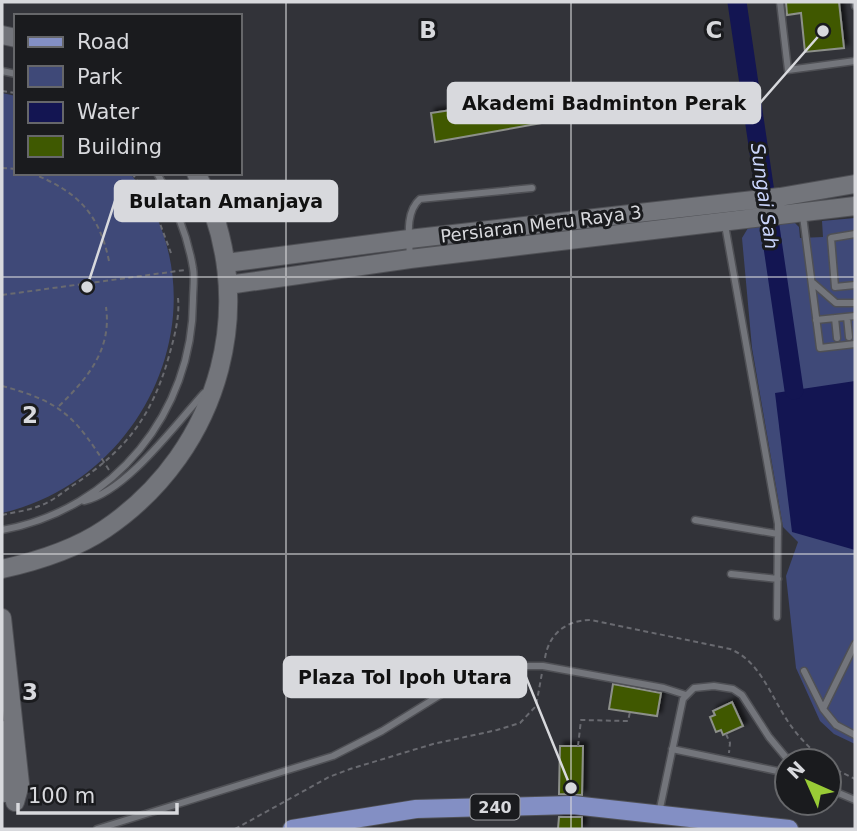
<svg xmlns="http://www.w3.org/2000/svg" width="857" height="831" font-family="'DejaVu Sans',sans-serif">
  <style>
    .green { fill: #3f4978 }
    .water { fill: #131552 }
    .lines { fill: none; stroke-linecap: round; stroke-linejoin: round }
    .river { stroke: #131552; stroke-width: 19 }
    .building { fill: #3f5901; stroke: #8d908a; stroke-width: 2; filter: url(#shadow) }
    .lane-casing { stroke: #4f5055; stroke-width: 9 }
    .secondary-casing { stroke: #4f5055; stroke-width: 20 }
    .primary-casing { stroke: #4f5055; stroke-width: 20 }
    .path { stroke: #696a70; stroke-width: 2; stroke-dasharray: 5 3.5; stroke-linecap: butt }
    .lane { stroke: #73757b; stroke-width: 6 }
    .secondary { stroke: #73757b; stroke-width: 18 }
    .primary { stroke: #838fc4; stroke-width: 18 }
    .grid { fill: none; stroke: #d8d9dd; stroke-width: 2; stroke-opacity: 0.55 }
    .labels { text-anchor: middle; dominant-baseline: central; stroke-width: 6; stroke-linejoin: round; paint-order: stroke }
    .shield { fill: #1a1b1e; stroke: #9fa0a4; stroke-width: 2 }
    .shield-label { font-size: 16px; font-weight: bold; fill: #d8d9dd }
    .street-label { font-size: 18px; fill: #d8d9dd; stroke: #1a1b1e }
    .water-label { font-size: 19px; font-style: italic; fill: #cbd6fd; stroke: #1a1b1e }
    .grid-label { font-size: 23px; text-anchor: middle; font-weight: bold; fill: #d8d9dd; stroke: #1a1b1e; stroke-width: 6; stroke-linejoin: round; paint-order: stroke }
    .leader { fill: none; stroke: #d8d9dd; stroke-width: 2.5 }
    .callout-dot { fill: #d8d9dd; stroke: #1a1b1e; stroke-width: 2.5 }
    .callout { fill: #d8d9dd; stroke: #d8d9dd; stroke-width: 2.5 }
    .callout-label { font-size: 19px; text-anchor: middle; font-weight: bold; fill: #111 }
  </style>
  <defs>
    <filter id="shadow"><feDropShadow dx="4" dy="-4" stdDeviation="2" flood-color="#0009"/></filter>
  </defs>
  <rect width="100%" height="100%" fill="#323339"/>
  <path class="green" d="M2,93l14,3v77h114c98,124 21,306 -128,340z
    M855,218v526l-21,-10 -14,-13 -24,-53 -10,-92 12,-34 -15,-15 -31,-179 -10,-110 6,-10 46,-6 5,5 1,11 23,-1 -1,-16z"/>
  <path class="water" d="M855,381v169l-63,-18 -17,-139z"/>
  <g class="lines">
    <path class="river" d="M737,2l57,388"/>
  </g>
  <path class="building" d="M786,2h53l5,46 -39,4 -4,-39 -14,2z
    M538,97l4,26 -107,19 -4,-29z
    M613,684l48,9 -4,23 -48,-7z
    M732,702l11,24 -20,9 -2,-5 -5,2 -6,-15 5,-2 -2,-4z
    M560,746h23l-1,49 -23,-1z
    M559,817h23v12h-24z"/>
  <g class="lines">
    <g class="lane-casing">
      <path id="lane" d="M780,2l8,68 67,-9
        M855,2v4
        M2,71l14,3
        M803,216l17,132 35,-4
        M725,225l53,299 -1,93
        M855,234l-24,4 4,49 20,-2
        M410,257c-1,-20 -5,-45 10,-58l112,-11
        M813,283l23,20h19
        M847,317l2,20
        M835,318l2,20
        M816,320l39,-4
        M84,501c42,-9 91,-76 120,-108
        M695,520l83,14
        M2,530c112,-20 191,-118 191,-230 0,-11 2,-22 0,-32 -6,-36 -19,-64 -36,-95
        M731,574l47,5
        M855,644l-32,65 13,16 19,10
        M804,671l19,38
        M672,749l115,24
        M829,789l26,11
        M659,813l24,-114 11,-11 20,-2 19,3 9,6 27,42 20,24
        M97,829l236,-73 49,-25 63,-39 44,-22 19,-4h35l121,22 22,7"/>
    </g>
    <g class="secondary-casing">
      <path id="secondary" d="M2,35l14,3
        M226,263l183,-24 371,-42 75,-13
        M228,285l182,-26 445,-53
        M2,569c36,-8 72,-19 103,-40 117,-79 158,-230 91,-356
        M2,618l18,166 -5,18
        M2,730l6,51 -2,12"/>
    </g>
    <g class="primary-casing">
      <path id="primary" d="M292,829l124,-20 157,-4 216,24"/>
    </g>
    <path class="path" d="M2,91l14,2
      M2,168l14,1
      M31,173c46,18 68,40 78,88
      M132,173l21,32 18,48
      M2,295l183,-25
      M2,386c61,16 74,32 107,84
      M59,406c29,-28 53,-57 47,-99
      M2,515c12,-3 25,-4 37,-9 13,-4 25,-15 36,-22 52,-35 77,-68 94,-128 5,-18 11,-39 9,-58
      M545,658c4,-25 22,-38 46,-38l139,29c29,11 41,47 57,71 10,16 23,28 37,41
      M726,734l4,9 -1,10
      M578,746l3,-26 47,1 2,-9
      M829,766l26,13
      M235,829l94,-52 21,-8 83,-25 64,-14 23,-7 16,-17 6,-33"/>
    <use href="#lane" class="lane"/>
    <use href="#secondary" class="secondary"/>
    <use href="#primary" class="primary"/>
  </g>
  <path class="grid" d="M286,2v827M571,2v827M2,277h853M2,554h853"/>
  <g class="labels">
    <rect class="shield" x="470.5" y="794.5" width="49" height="25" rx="5"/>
    <g class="shield-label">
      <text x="495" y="807">240</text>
    </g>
    <g class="street-label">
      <text transform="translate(541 224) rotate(-7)">Persiaran Meru Raya 3</text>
    </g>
    <g class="water-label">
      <text transform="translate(765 196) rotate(82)">Sungai Sah</text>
    </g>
  </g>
  <g class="grid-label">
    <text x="428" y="38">B</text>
    <text x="714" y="38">C</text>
    <text x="30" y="423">2</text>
    <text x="30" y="700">3</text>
  </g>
  <path class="leader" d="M823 31L760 103M87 287L115 201M571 788L526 677"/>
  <g class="callout-dot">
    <circle cx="823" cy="31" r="7"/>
    <circle cx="87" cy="287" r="7"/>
    <circle cx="571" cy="788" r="7"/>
  </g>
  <g class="callout">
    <rect x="448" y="83" width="312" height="40" rx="7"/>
    <rect x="115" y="181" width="222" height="40" rx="7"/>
    <rect x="284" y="657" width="242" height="40" rx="7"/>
  </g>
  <g class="callout-label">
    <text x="604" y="110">Akademi Badminton Perak</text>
    <text x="226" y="208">Bulatan Amanjaya</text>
    <text x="405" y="684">Plaza Tol Ipoh Utara</text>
  </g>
  <rect width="857" height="831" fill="none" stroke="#d8d9dd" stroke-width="7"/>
  <rect x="14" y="14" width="228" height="161" fill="#1a1b1e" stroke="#66676a" stroke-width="2"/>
  <rect x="28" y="37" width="35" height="10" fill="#838fc4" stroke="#66676a" stroke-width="2"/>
  <text x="77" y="49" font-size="21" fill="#d8d9dd">Road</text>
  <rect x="28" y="66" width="35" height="21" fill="#3f4978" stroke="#66676a" stroke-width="2"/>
  <text x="77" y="84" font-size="21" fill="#d8d9dd">Park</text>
  <rect x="28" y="102" width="35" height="21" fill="#131552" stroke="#66676a" stroke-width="2"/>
  <text x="77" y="119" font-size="21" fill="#d8d9dd">Water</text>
  <rect x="28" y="136" width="35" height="21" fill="#3f5901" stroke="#66676a" stroke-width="2"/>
  <text x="77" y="154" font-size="21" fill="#d8d9dd">Building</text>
  <g transform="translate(808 782) rotate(315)"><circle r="33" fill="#1a1b1e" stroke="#66676a" stroke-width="2"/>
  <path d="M0-5L12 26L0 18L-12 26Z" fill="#99cb36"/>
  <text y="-10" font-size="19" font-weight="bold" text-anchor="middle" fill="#d8d9dd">N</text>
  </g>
  <path d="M18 803v10h159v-10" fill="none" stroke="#d8d9dd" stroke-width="3.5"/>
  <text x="28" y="803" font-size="21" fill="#d8d9dd" stroke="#1a1b1e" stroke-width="5" paint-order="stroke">100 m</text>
</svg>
